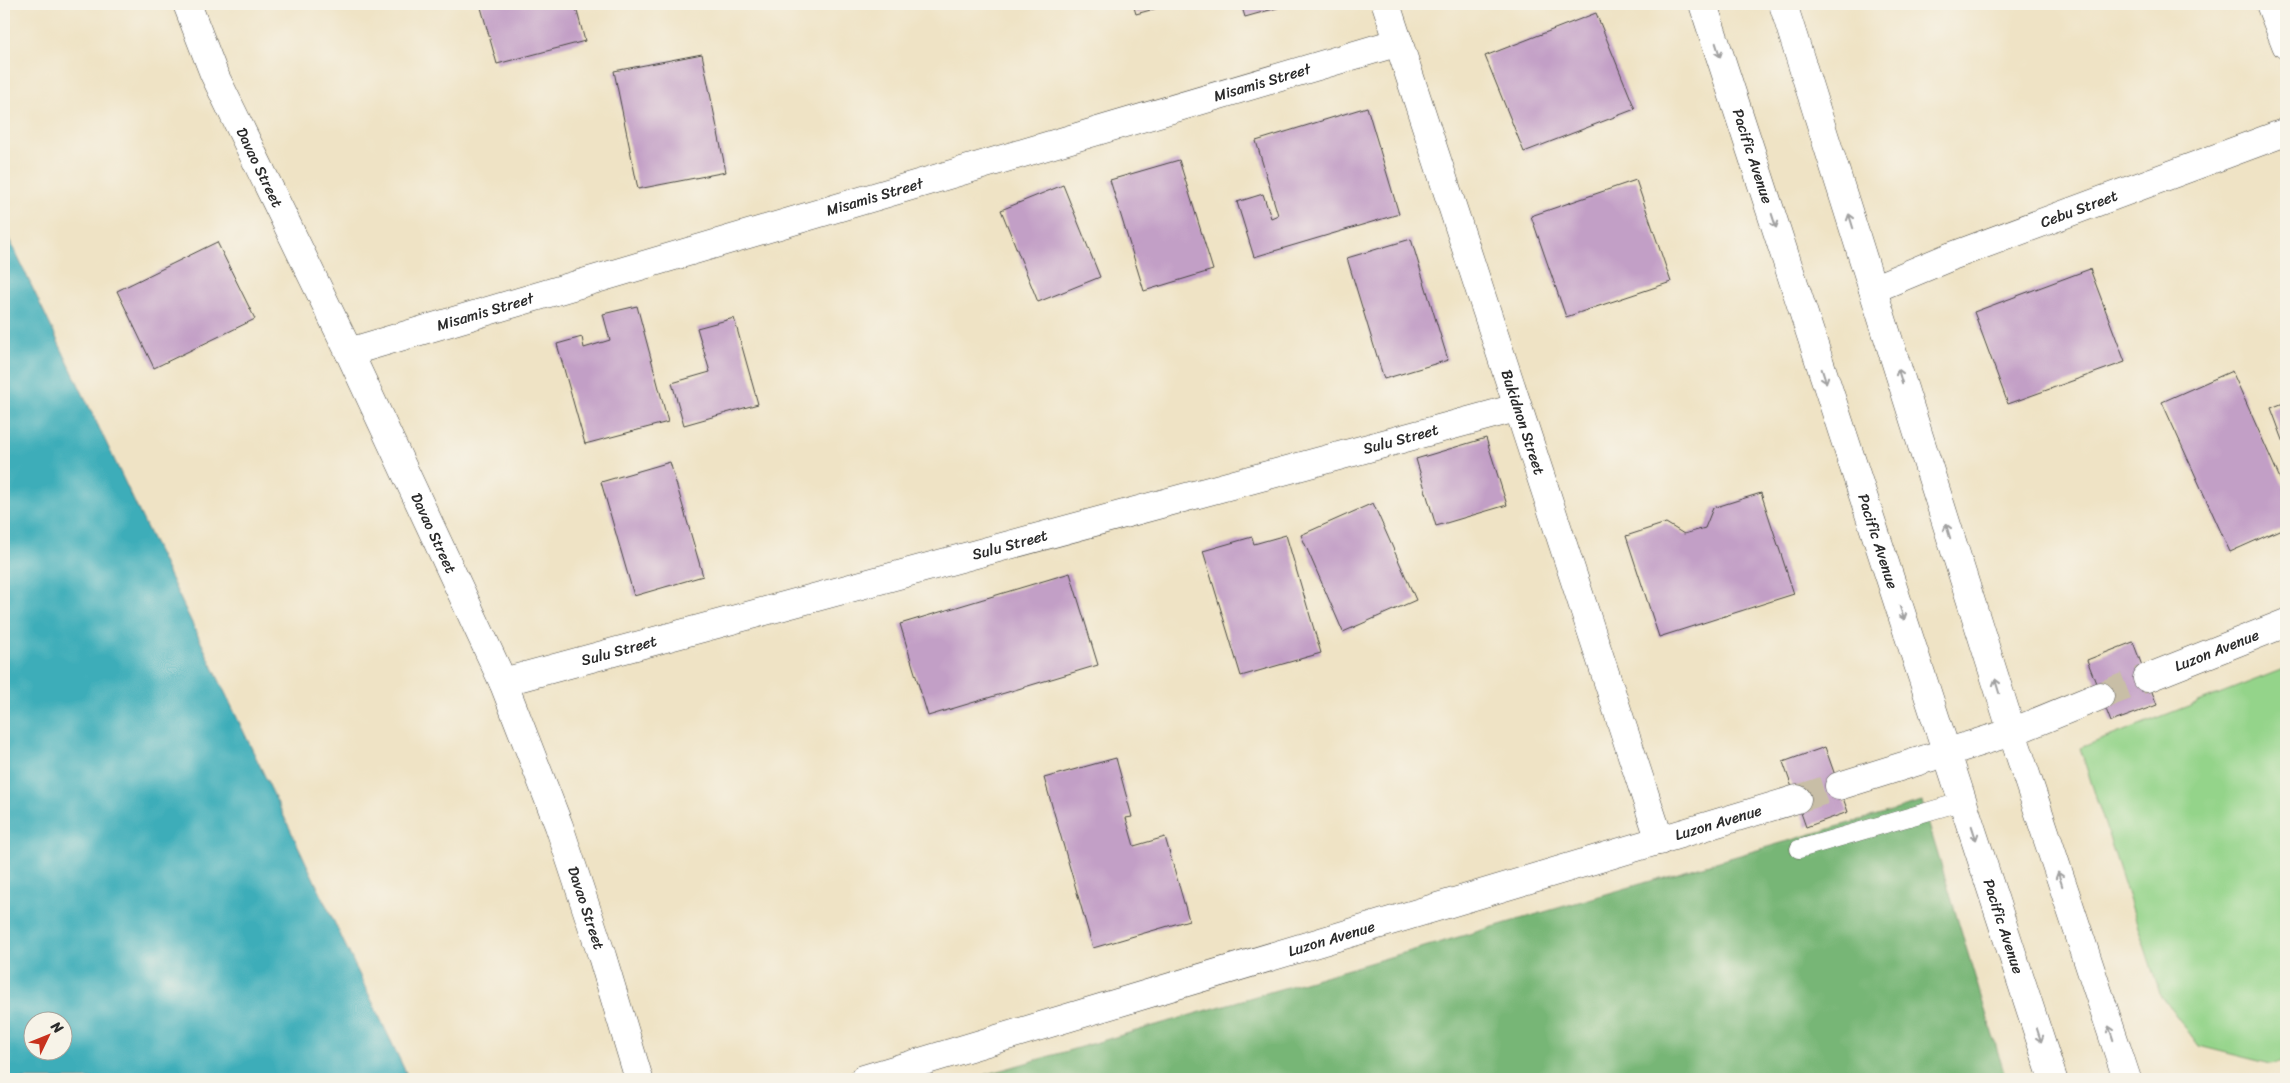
<svg xmlns="http://www.w3.org/2000/svg" width="2290" height="1083" font-family="Sriracha,sans-serif">
  <style>
    .green { fill: #94d48a; stroke: #60805a }
    .forest { fill: #77b676; stroke: #517050 }
    .water { fill: #3dadb9; stroke: #346c72; fill-rule: evenodd }
    .building { fill: #c29fc6 }
    .lines { fill: none; stroke-linecap: round; stroke-linejoin: round }
    .minor-tunnel { stroke: #c8bea6; stroke-width: 28; stroke-dasharray: 28 14; stroke-linecap: butt }
    .service-casing { stroke: #484742; stroke-width: 19 }
    .minor-casing { stroke: #484742; stroke-width: 29 }
    .service { stroke: #fff; stroke-width: 18 }
    .minor { stroke: #fff; stroke-width: 28 }
    .oneway { stroke: #a0a0a0 }
    .labels { text-anchor: middle; dominant-baseline: central; stroke-width: 4; stroke-linejoin: round; paint-order: stroke }
    .street-label { font-size: 15px; fill: #2b2b2b; stroke: #f7f3e8 }
  </style>
  <rect width="100%" height="100%" fill="#f7f3e8"/>
  <filter id="ink" filterUnits="userSpaceOnUse"><feTurbulence type="fractalNoise" baseFrequency=".02" numOctaves="2"/><feDisplacementMap in="SourceGraphic" scale="10" xChannelSelector="R" yChannelSelector="G"/><feConvolveMatrix kernelMatrix="1 2 1 2 8 2 1 2 1" color-interpolation-filters="sRGB"/></filter>
  <filter id="wash" filterUnits="userSpaceOnUse"><feTurbulence type="fractalNoise" baseFrequency=".0096" numOctaves="4" result="noise"/><feDisplacementMap in="SourceGraphic" scale="20" xChannelSelector="R" yChannelSelector="G"/><feGaussianBlur stdDeviation="1.12" result="paint"/><feColorMatrix in="noise" values="0 0 0 0 0 0 0 0 0 0 0 0 0 0 0 0 0 1.4 0 .05"/><feComposite in="paint" operator="in"/></filter>
  <g filter="url(#wash)">
    <rect width="100%" height="100%" fill="#efe3c5"/>
    <path class="green" d="M2286,668v392l-15,4 -72,-18 -39,-52 -80,-246z"/>
    <path class="forest" d="M1922,802l84,277h-1035z"/>
    <path class="water" d="M4,228l405,851h-405zM32,1020h30v30h-30z"/>
    <g id="blocks">
      <path class="building" d="M480,4h95l10,37 -88,23z
        M1133,4h39l-36,10z
        M1241,4h50l-46,13z
        M1596,13l39,96 -111,43 -39,-96z
        M702,54l24,118 -88,17 -24,-118z
        M1367,107l32,107 -145,43 -17,-55 26,-8 8,24 7,-3 -22,-74z
        M1179,160l34,110 -69,21 -34,-111z
        M1636,180l35,102 -105,35 -35,-101z
        M1063,185l37,92 -62,25 -37,-92z
        M1411,239l37,121 -64,19 -37,-121z
        M217,242l38,77 -101,49 -37,-77z
        M2090,269l35,93 -117,42 -34,-92z
        M637,306l31,116 -83,22 -28,-100 25,-7 2,11 26,-8 -7,-26z
        M734,318l24,86 -74,21 -12,-42 38,-11 -13,-44z
        M2232,371l54,121v35l-56,25 -68,-150z
        M2286,402v46l-15,-40z
        M1486,438l21,67 -71,21 -20,-67z
        M670,462l33,114 -69,20 -33,-114z
        M1761,493l33,101 -135,43 -33,-101 40,-13 18,11 21,-6 8,-20z
        M1373,503l43,97 -73,32 -42,-97z
        M1286,535l35,118 -80,23 -38,-125 49,-14 2,7z
        M1070,573l28,92 -170,51 -28,-92z
        M2133,642l24,63 -46,17 -24,-62z
        M1825,747l23,65 -42,15 -23,-65z
        M1116,758l16,59 -6,1 8,28 31,-9 24,83 -96,28 -49,-170z"/>
    </g>
  </g>
  <g filter="url(#ink)">
    <use href="#blocks" fill-opacity="0" stroke="#484742" stroke-width="1"/>
    <g class="lines">
      <path class="minor-tunnel" d="M2100,696l47,-18
        M1797,799l42,-13"/>
      <g class="service-casing">
        <path id="service" d="M1799,849l165,-48"/>
      </g>
      <g class="minor-casing">
        <g id="minor">
          <path id="s1" d="M187,4l27,70 135,278 154,330 56,144 43,130 37,123"/>
          <path id="s2" d="M1386,4l274,837"/>
          <path id="s3" d="M1703,4l350,1075"/>
          <path d="M1783,4l229,728 115,347"/>
          <path d="M2270,4l16,41"/>
          <path id="s4" d="M1873,289l79,-33 334,-124"/>
          <path id="s5" d="M349,352l1050,-310"/>
          <path id="s6" d="M2147,678l139,-55"/>
          <path id="s7" d="M503,682l1013,-274"/>
          <path d="M1839,786l173,-54 88,-36"/>
          <path id="s8" d="M864,1079l933,-280"/>
        </g>
      </g>
      <use href="#service" class="service"/>
      <use href="#minor" class="minor"/>
    </g>
    <defs><path id="oneway-shaft" d="M-6 0H5M1.5-3L5.5 0L1.5 3" fill="none" stroke-width="1.6" stroke-linecap="round" stroke-linejoin="round" transform="scale(1.25)"/></defs>
    <g class="oneway">
      <use href="#oneway-shaft" transform="translate(1718 50) rotate(72)"/>
      <use href="#oneway-shaft" transform="translate(1774 221) rotate(72)"/>
      <use href="#oneway-shaft" transform="translate(1851 221) rotate(-107)"/>
      <use href="#oneway-shaft" transform="translate(1824 376) rotate(72)"/>
      <use href="#oneway-shaft" transform="translate(1900 376) rotate(-107)"/>
      <use href="#oneway-shaft" transform="translate(1948 531) rotate(-107)"/>
      <use href="#oneway-shaft" transform="translate(1902 613) rotate(72)"/>
      <use href="#oneway-shaft" transform="translate(1997 686) rotate(-107)"/>
      <use href="#oneway-shaft" transform="translate(1974 833) rotate(72)"/>
      <use href="#oneway-shaft" transform="translate(2060 879) rotate(-108)"/>
      <use href="#oneway-shaft" transform="translate(2111 1033) rotate(-108)"/>
      <use href="#oneway-shaft" transform="translate(2039 1035) rotate(72)"/>
    </g>
  </g>
  <g class="labels">
    <g class="street-label">
      <text stroke="none"><textPath href="#s5" startOffset="952">Misamis Street</textPath></text>
      <text stroke="none"><textPath href="#s3" startOffset="160">Pacific Avenue</textPath></text>
      <text stroke="none"><textPath href="#s1" startOffset="179">Davao Street</textPath></text>
      <text stroke="none"><textPath href="#s5" startOffset="548">Misamis Street</textPath></text>
      <text stroke="none"><textPath href="#s4" startOffset="221">Cebu Street</textPath></text>
      <text stroke="none"><textPath href="#s5" startOffset="142">Misamis Street</textPath></text>
      <text stroke="none"><textPath href="#s2" startOffset="440">Bukidnon Street</textPath></text>
      <text stroke="none"><textPath href="#s7" startOffset="930">Sulu Street</textPath></text>
      <text stroke="none"><textPath href="#s1" startOffset="584">Davao Street</textPath></text>
      <text stroke="none"><textPath href="#s3" startOffset="565">Pacific Avenue</textPath></text>
      <text stroke="none"><textPath href="#s7" startOffset="525">Sulu Street</textPath></text>
      <text stroke="none"><textPath href="#s7" startOffset="120">Sulu Street</textPath></text>
      <text stroke="none"><textPath href="#s6" startOffset="75">Luzon Avenue</textPath></text>
      <text stroke="none"><textPath href="#s8" startOffset="892">Luzon Avenue</textPath></text>
      <text stroke="none"><textPath href="#s1" startOffset="989">Davao Street</textPath></text>
      <text stroke="none"><textPath href="#s3" startOffset="970">Pacific Avenue</textPath></text>
      <text stroke="none"><textPath href="#s8" startOffset="488">Luzon Avenue</textPath></text>
    </g>
  </g>
  <rect width="2290" height="1083" fill="none" stroke="#f7f3e8" stroke-width="20"/>
  <g transform="translate(48 1036) rotate(47)"><circle r="24" fill="#f7f3e8" stroke="#a5a39c"/>
  <path d="M0-4L9 19L0 12L-9 19Z" fill="#c8321e"/>
  <text y="-8" font-size="14" font-weight="bold" text-anchor="middle" fill="#2b2b2b">N</text>
  </g>
</svg>
